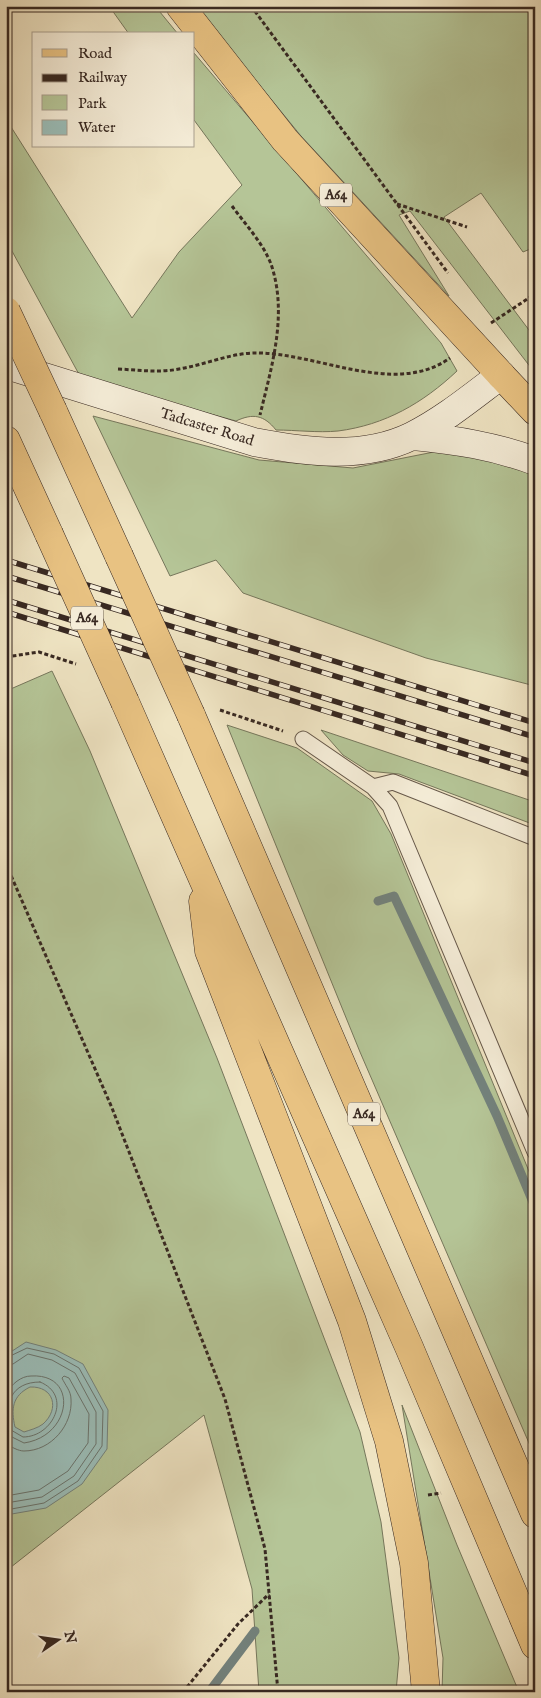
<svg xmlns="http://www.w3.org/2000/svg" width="541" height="1698" font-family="'IM FELL English',serif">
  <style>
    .green { fill: #b5c597; stroke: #76775c }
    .water { fill: #9bbeb9; stroke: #73827d; fill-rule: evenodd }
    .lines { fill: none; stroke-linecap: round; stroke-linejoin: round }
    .shore { stroke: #6a746e; stroke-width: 1 }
    .stream { stroke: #73827d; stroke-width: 9 }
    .lane-casing { stroke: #66584a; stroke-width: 17 }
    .secondary-casing { stroke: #382922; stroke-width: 29 }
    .primary-casing { stroke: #382922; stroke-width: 29 }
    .highway-casing { stroke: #382922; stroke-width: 29 }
    .path { stroke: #382922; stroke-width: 3; stroke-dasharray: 4 2.5; stroke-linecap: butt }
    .lane { stroke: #f5edd8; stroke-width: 15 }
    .secondary { stroke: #f5edd8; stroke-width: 28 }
    .primary { stroke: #e8c282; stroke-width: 28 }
    .highway { stroke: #e8c282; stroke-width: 28 }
    .rail-casing { stroke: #382922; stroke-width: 5.5 }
    .rail { stroke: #f5edd8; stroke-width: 4; stroke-dasharray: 11; stroke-linecap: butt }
    .highway-bridge-casing { stroke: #382922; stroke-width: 29; stroke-linecap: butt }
    .highway-bridge { stroke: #e8c282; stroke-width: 28 }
    .labels { text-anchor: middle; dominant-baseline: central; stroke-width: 5; stroke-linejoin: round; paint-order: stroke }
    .shield { fill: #f5edd8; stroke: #716459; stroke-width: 1 }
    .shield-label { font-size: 14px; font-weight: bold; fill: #382922 }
    .street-label { font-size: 15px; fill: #382922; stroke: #f5edd8 }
  </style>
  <rect width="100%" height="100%" fill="#efe4c3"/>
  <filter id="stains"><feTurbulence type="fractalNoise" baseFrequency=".004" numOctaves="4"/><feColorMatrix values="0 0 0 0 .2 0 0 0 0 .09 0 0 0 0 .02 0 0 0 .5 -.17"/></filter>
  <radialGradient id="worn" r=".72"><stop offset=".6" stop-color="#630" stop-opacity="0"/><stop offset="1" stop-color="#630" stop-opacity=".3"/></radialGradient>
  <path class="green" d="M109,6h46l23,28h-49z
    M195,6h340v241l-12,5 -42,-59 -37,24 91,121v35l-125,-162 -11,4 50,81 -148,-160z
    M194,53l247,290 16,28c-34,32 -72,54 -119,60 -20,2 -42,-1 -62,-1 -12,-15 -23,-17 -40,-9l-155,-43 -75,-138v-121l126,199 47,-66 63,-67 -48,-65z
    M93,416l166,44 94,8 106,-21 76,24v215l-109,-28 -183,-65 -27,-33 -46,16z
    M52,671l38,80 127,307 143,374 21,90 18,136 -3,34h-137l-7,-103 -48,-174 -198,156v-880z
    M227,725l70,23 75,53 19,33 144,352v271l-175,-405z
    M321,730l214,72v23l-136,-51 -31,-3 -25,-16z
    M402,1405l55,140 62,147h-77l1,-34z"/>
  <path class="water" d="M26,1342l30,8 27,14 25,46 -1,39 -25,35 -36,24 -40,7v-160zM30,1387c24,-1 30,22 13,37 -5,4 -13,6 -19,8l-9,-5c-4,-18 -3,-31 15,-40z"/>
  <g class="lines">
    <path class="shore" d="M6,1358l21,-10 27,6 25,14 24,43 -1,35 -24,35 -34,22 -38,7
      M6,1365l7,-1 15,-10 24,6 23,13 21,39v32l-22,32 -32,21 -36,6
      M40,1382c33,13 13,55 -17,55l-12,-7c-8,-26 0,-48 29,-48z
      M6,1393c6,-9 15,-17 25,-17 48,-3 41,60 -7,67l-18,-9
      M6,1444c6,3 12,7 18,7 27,0 49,-26 47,-52 0,-8 -6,-14 -9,-21l2,-2 5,2 20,36 -1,29 -20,28 -29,19 -33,6"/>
    <path class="stream" d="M378,901l16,-5 103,220 38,91
      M209,1692l46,-61"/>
    <g class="lane-casing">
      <path id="lane" d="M303,739l70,48 17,19 145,346
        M373,787l20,-5 142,56"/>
    </g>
    <g class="secondary-casing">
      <path id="secondary" d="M6,365l248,77c52,10 109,18 158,-6 32,-16 61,-40 89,-61
        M413,436c43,4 81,10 122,25"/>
    </g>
    <g class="primary-casing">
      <path id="primary" d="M501,375l34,36"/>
    </g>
    <g class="highway-casing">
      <path id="highway" d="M180,6l105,134 216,235
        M53,411l66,145
        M6,440l43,94
        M125,702l284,645 126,298
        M191,715l344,799
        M203,901l6,50 143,370 37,120 25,122 12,129"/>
    </g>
    <path class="path" d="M251,6l197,267
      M397,204l70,23
      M232,206c13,18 31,37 39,58 17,50 1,101 -11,151
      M491,323l44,-29
      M118,369c21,1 41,4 61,0 25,-4 49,-15 74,-16 62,-2 141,45 197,5
      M6,657l33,-5 37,12
      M220,710l63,21
      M6,864l106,244 113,291 40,150 13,143
      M428,1495l13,-2
      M183,1692l55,-68 31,-30"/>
    <use href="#lane" class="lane"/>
    <use href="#secondary" class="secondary"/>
    <use href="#primary" class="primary"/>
    <use href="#highway" class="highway"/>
    <g class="rail-casing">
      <path id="rail" d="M6,560l529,163
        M6,576l529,161
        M6,600l529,163
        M6,612l529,164"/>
    </g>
    <use href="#rail" class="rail"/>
    <g class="highway-bridge-casing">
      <path id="highway-bridge" d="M6,311l47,100
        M49,534l76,168
        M119,556l72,159"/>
    </g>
    <use href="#highway-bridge" class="highway-bridge"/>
  </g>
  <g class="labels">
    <g class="shield">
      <rect x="320" y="183.5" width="32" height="23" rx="4"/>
      <rect x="71" y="606.5" width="32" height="23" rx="4"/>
      <rect x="348" y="1102.5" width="32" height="23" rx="4"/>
    </g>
    <g class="shield-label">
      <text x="336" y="195">A64</text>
      <text x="87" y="618">A64</text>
      <text x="364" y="1114">A64</text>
    </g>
    <g class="street-label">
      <text transform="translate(207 427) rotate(17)">Tadcaster Road</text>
    </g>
  </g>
  <rect width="541" height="1698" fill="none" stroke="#efe4c3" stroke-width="25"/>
  <rect x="8" y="8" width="526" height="1683" fill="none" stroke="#382922" stroke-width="2.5"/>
  <rect x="12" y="12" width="516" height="1673" fill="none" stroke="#382922"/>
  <rect x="32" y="32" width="162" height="115" fill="#f5edd8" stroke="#a99f8f"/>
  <rect x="42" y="49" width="25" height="8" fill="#e8c282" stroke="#a99f8f"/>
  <text x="78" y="58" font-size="15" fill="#382922">Road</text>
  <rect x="42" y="74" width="25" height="8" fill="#382922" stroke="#a99f8f"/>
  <text x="78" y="82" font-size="15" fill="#382922">Railway</text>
  <rect x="42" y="95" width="25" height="15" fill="#b5c597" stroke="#a99f8f"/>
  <text x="78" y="108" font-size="15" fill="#382922">Park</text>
  <rect x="42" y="120" width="25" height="15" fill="#9bbeb9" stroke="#a99f8f"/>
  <text x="78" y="132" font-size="15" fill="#382922">Water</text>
  <g transform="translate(58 1640) rotate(77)" stroke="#f5edd8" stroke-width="4" paint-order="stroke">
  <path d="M0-4L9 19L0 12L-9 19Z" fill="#382922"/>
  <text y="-8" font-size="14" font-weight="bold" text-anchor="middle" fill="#382922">N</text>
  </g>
  <rect width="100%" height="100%" filter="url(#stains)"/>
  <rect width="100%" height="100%" fill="url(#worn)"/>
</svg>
